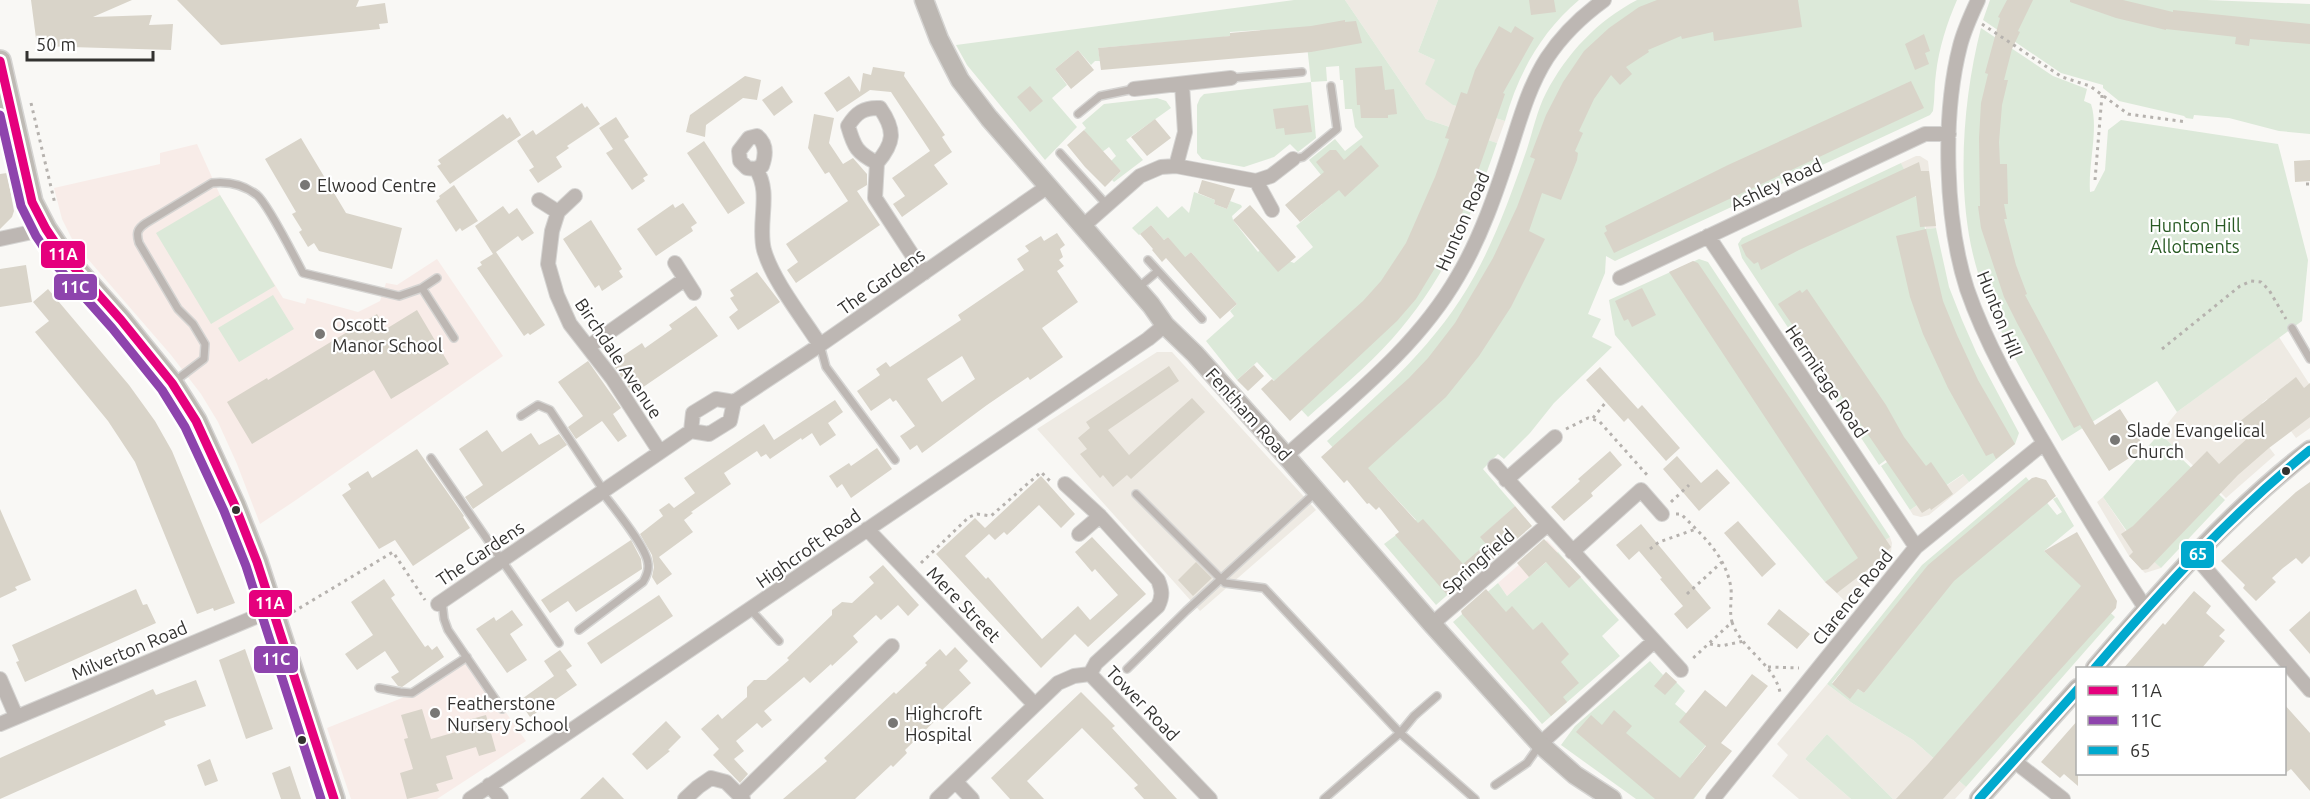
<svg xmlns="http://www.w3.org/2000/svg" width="2310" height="799" font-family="Ubuntu,sans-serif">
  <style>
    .built { fill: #eeeae3 }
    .industrial { fill: #f8ece9 }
    .education { fill: #f8ece8 }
    .green { fill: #dce9d9; fill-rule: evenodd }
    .building { fill: #d9d4c9; fill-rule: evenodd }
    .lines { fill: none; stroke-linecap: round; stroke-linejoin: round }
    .lane-casing { stroke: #d5d4d2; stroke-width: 10 }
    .street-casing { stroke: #d5d4d2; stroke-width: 16 }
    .secondary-casing { stroke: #d5d4d2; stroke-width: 21 }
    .primary-casing { stroke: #d5d4d2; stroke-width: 24 }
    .path { stroke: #b6b2ae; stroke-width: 3; stroke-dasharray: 3 4.5; stroke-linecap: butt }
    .lane { stroke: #bdb7b3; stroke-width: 7 }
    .street { stroke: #bdb7b3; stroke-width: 14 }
    .secondary { stroke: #bcb7b2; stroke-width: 18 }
    .primary { stroke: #bebab4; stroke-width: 21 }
    .bus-1-casing { stroke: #fff; stroke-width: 14 }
    .bus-2-casing { stroke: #fff; stroke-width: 14 }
    .bus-3-casing { stroke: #fff; stroke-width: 14 }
    .bus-1 { stroke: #e5007d; stroke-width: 9 }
    .bus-2 { stroke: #8e44ad; stroke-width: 9 }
    .bus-3 { stroke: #00a9ce; stroke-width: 9 }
    .poi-dot { fill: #787775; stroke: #fff; stroke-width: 2 }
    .bus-dot { fill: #333230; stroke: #fff; stroke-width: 2 }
    .labels { text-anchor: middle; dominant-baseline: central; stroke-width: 4.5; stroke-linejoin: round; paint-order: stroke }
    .street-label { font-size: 18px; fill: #333230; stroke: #fff }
    .poi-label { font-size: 18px; fill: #333230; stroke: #fff; text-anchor: start }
    .park-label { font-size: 18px; fill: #285923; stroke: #fff }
    .line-badge { stroke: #fff; stroke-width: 2 }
    .badge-label { font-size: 16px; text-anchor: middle; font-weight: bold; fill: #fff }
  </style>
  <rect width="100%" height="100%" fill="#f9f8f5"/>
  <path class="built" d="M1345,0h93l-20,52 17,8 18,45 52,16 -8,22 -71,-24z
    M1916,156h4l8,5 8,67 -10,1 -7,-33 -4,1 -14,-34z
    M2279,337l31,48v43l-14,10 -29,-39 -5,4 11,15 -27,-1 29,38 -49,43 -66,-65 17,-21z
    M1157,352h15l144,158 -116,101 -163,-182z
    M1964,474l5,8 -40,33 -8,2 -8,-2 -3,-5z
    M2103,497l23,34 35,37 -16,5 -16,-17 -32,-54z
    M1890,537l2,6 -1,9 -43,52 -23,-22z
    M1827,684l25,19 61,37 53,47 -11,12h-62l-66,-65 -22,25 46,40h-52l-27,-23 16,-21 -11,-11z"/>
  <path class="industrial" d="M1547,540l11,12 -51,44 -9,-13z"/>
  <path class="education" d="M197,144l23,51 63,103 22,6 2,-6 51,14 22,-11 6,-18 11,2 40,-26 66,97 -207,144 -36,24 -23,-60 -19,-42 -17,-28 -30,-39 -97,-112 -12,-24 -8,-31 106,-24v-11z
    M464,653l62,88 -89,58h-86l-24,-71 75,-30z"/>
  <path class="green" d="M1294,0h51l81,119 71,24c-24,72 -54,139 -105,196 -25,28 -56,53 -84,78l-51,-55 -20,18 -31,-39 28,-25 -4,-5 7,-7 -46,-52 -7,6 -16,-21 -4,3 -13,-15 -12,10 -7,-7 25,-22 11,12 14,-12 7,7 5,-21 21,8 -1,4 13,5 3,-8 11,4 1,2 -10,9 1,4 25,32 2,-2 34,13 19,-16 -17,-21 26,-22 -1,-29 -12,-15 26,-21 10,12 18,-14 -8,-10 -3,-18h-7l-2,-29h-3l-1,-14 -13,1 1,14 -16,1 5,56 -18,14 -8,-8 -16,13 -30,10 -42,-8 -5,-6v-48l3,-7 4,-4 107,-12 -6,-55 -44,14 -1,-11 -30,2v4l-13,2 -119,10 2,13h-5l-4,4 -13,-15 -23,19 12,16 -15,13 25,29 -32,33 -78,-95 -11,-20z
    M1438,0h141c-38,32 -61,74 -74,121l-52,-16 -28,-21 10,-24 -17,-8z
    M1637,0h320c-10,23 -18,48 -21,73 -2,13 -1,25 -3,38l-3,4 -315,146 -9,-5 -1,17 -17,41 13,5 -9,18 20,10 -58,56 -24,30 -26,26 -6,-5 -15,15 32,37 -34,31 5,7 -19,17 -5,21 -26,23 -52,-61 32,-24 -39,-42 -10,8 -40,-45c56,-51 111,-98 148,-166 22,-40 37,-83 52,-126 6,-18 10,-39 19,-56 21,-40 51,-72 91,-93z
    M1990,0h217l103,4v130l-31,-3 -50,-13 -35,-3 -1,4 -7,-1 -2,-2 -65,-15 -16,-13v-3l-42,-12 -78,-53z
    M1981,28l72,48 34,13 -3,12 7,3c8,24 -3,60 -1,88l4,-1 11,-21 3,-40 13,-10 157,24 30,116 -6,61 -125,91 -20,-31 -95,60c-31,-54 -65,-108 -84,-168 -23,-74 -16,-171 3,-245z
    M1157,98l9,3 5,7 -45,32 17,20 -29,22 -2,-2 9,-9 -10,-10 5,-5 -7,-9 -8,6 -17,-23 2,-2 -4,-5 22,-19z
    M1901,163l13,27 1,7 4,-1 6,33 11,-1 13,59 13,33 15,34 42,79 -4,11 -46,38 -6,-8 -53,36 -29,-44 23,-15 -2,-3 -23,17 -137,-207 -4,-14 4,-6z
    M220,195l55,91 -64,38 -55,-91z
    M1699,259l9,3 182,275 -65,45 -210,-247 -6,-35z
    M273,295l21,34 -55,33 -21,-34z
    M2160,433l17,17 5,9 43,41 -64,68 -23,-21 -35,-50z
    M2026,477l31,38 5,-3 -9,-13 4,-2 17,29 -30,25 71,66 -149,170 -53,-47 -61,-37 -25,-19 95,-119zM1843,670l24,19 -3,4 -6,-4 -8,9 -18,-15z
    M1558,552l61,68 -17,16 18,20 -78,68 -89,-102 45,-39 9,13z
    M1650,661l13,14 3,-3 19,19 -10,13 38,32 -21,27 10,8 3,13 -11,15h-58l-75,-54 14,-19z
    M1827,734l61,60 5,5h-42l-46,-40z"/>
  <path class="building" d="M31,0h101l-39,17 59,-2 -3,10 24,-1 -2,26 -134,-4z
    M177,0h182l-3,7 29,-4 3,20 -9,1 1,5 -159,16z
    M1529,0h25l2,12 -25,3z
    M1657,0h141l4,27 -88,14 -1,-9 -31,7 -1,-3 -33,14 1,2 -23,15 6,7 -12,11 -9,-10 -17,24 -15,32 4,2 -8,18 3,2 -1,7 -16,40 -19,-7 -13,38 16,8 -34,68 -32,49 -33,41 -78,71 50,55 5,-4 40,45 23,-20 -6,-7 35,-31 17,20 -83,71 -54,-62 4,-3 -20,-25 -3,3 -7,-7 -2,1 -20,-24 -3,3 -23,-26 88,-79 19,-20 27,-35 38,-65 24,-51 18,-48 -5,-2 16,-42 17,-33 21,-31 25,-23 30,-21z
    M2007,0h26l-15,31 2,1 -8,17 -8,31h4l-6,25 -3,37 1,22h7l1,40h-4l3,15h-3l12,46 11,29 -2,1 70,130 25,-16 25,39 -36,23 -29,-46 -6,3 -57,-105 -13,-26 -23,-69 -3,-22h2l-1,-68 2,-35 7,-29 -3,-1 15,-55 -2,-1z
    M2070,0h53l50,12v-2l137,14v20l-60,-5 -1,7 -14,-2 1,-7 -70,-8v1l-50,-12 -46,-16z
    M1345,20v2l11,-1 6,22 -51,9 -210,18 -3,-22 132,-12v-3l81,-7z
    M1499,26l12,7 4,-7 19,12 -31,55 2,1 -36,103 -23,53 -30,49 -19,22 -107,100 -29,-32 11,-10 2,2 89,-80 18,-20 25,-38 29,-66 14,-38 -4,-1 16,-46 6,2 8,-24z
    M1924,34l6,17 -5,2 4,11 -14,6 -10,-26z
    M1078,50l16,20 -23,19 -16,-20z
    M1382,66l3,24 9,-1 3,25 -9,1v3h-27l-1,-13h-3l-2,-37z
    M873,67l32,5 -1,4 41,59 -3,2 10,15 -18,13 14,19 -46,33 -9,-13 12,-8 -13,-18 38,-27 -39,-59 -21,-2 -33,22 -13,-19 25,-17 11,16 3,-19 8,2z
    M745,76l16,4 -4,20 -14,-2 -37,27 -1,12 -19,-5 4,-17z
    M1911,81l13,27 -310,145 -10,-20 3,-2 -2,-5 123,-61z
    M782,86l11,16 -19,14 -12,-16z
    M1030,86l13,15 -13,11 -13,-15z
    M582,103l3,5 2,-2 13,18 -33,22 2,2 -13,9 6,10 -24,16 -9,-13 5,-3 -17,-26 16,-11 3,5z
    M1308,105l4,27 -27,3 -1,-7 -8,1 -3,-20z
    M503,114l4,5 3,-2 11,18 -71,49 -13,-18 4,-2 -3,-4z
    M814,114l20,4 -5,25 14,21 10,-6 14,16v11l-10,6 23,34 -84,58 -9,-13 11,-8 -12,-18 62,-43 -19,-29 -4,2 -17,-26z
    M616,117l13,20 -5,3 24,35 -5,3 2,3 -13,9 -26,-37 7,-4 -14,-21z
    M1155,119l16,19 -24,18 -16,-19z
    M1084,130l37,41 -16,16 -20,-20 -18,-22z
    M301,138l45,75 56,15 -10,41 -73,-18 -5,-8 -6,4 -9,-15 3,-2 -10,-16 4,-2 -31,-53z
    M704,141l41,62 -17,11 -41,-61z
    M1361,145l18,21 -34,31 -6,-7 -39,32 -15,-17 39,-33 -8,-10 14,-12h6l8,10z
    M2310,160v21l-15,1 -1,-21z
    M1919,162l2,9h8l7,55 -16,1 -4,-31 -117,54 -38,20 -3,-8 -4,2 -8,-8 -5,-11z
    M7,173l7,38 -2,6 -12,12v-55z
    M1202,180l33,9 -8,20 -13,-5 1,-4 -17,-7z
    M454,185l24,36 -16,10 -2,-3 -4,4 -20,-31 4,-3 -1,-2z
    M683,203l14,20 -6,4 2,4 -37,25 -19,-27 36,-25 2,4z
    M1250,205l46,52 -18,15 -45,-52z
    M503,206l6,8 8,-6 17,25 -12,8 -4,-5 -22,16 49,73 -15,10 -2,-2 -4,3 -47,-68 5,-3 -2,-3 13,-8 -18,-28z
    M591,220l31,49 -3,2 4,6 -21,14 -3,-6 -4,3 -32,-49z
    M1151,225l13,15 4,-3 17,20 6,-5 46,52 -17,15 -54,-61 -4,4 -10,-12 1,-1 -13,-15z
    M1926,229l17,72 14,34 21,45 37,64 -19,15 -3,-6 -7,3 -38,-68 -25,-54 -13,-37 -14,-61z
    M1057,233l8,12 -5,4 3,8 -4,3 5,6 -7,5 21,31 -36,26 21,29 -33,23 -2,-3 -41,28 -65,48 -5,-8 -7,5 -10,-14 15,-10 -19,-26 -3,2 -3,-4 -19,13 -14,-20 23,-16 -4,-6 10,-7 4,5 71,-47 -3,-5 66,-45 -7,-11 12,-8 -4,-5 16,-10 3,5zM962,356l13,23 -33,23 -15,-23z
    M1693,261l5,2 193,284 -16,17 -38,29 -12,-11 33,-24 -189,-286z
    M26,265l6,37 -32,5v-38z
    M757,272l23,30 -42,28 -9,-13 9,-7 -8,-12 4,-2 -4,-6z
    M1642,288l14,27 -24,12 -4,-8 -4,2 -9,-20z
    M48,289l81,96 26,36 17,30 63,152 -21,8 -1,-3 -16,6 -62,-152 -27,-41 -73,-89 14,-11 -16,-19z
    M1807,289l79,116 18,32 22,29 5,-4 22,32 -22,16 -1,-2 -8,5 -144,-209 22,-14 2,3z
    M696,306l22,30 -85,58 -21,-31 30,-20 3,5 27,-19 -3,-4z
    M417,310l32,54 -58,35 -17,-29 -122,74 -25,-42 40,-24 1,2 109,-66 9,15z
    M588,361l33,47 -8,6 14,22 -9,6 -16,-21 -26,18 -8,-12 15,-11 -25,-34z
    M1254,365l10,11 -16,15 -11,-11z
    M1169,366l10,15 -71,49 21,25 63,-57 13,14 -74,67 -4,-4 -14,12 -10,-12 -3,3 -20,-24 7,-5 -9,-11 12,-10 -4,-6z
    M1600,367l38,42 4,-4 38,43 -14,13 -38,-43 -4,4 -38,-42z
    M2296,377l8,11 6,-5v34l-41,31 -31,27 -90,94 -6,1 -13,-14 4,-4 -12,-18 12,-8 74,-75 12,13 31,-28 -11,-14z
    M835,400l8,12 -15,11 8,12 -16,11 -8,-13 -10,7 -1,-2 -31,21 -4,-5 -5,3 -4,-6 -33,22 7,11 -40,28 2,1 -9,7 9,12 -34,25 13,17 -15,11 -5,-8 2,-10 -2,-12 -12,-21 23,-18 -4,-6 10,-7 5,5 21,-15 -11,-15 80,-54 10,16z
    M487,430l15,22 29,-19 8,12 20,-11 8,11 -94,64 -8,-12 18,-12 -24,-36z
    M877,448l15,21 -41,29 -9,-14 -5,4 -8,-12 20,-13 2,3z
    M417,449l47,67 -1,1 7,11 -57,38 -18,-26 -16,9 -37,-54 9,-6 -3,-5 20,-13 4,7z
    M1610,451l12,14 -31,28 2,3 -29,25 -13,-14 29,-26 -2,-2z
    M1677,456l24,27 16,-14 13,14 -31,28 -36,-42z
    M1041,476l34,38 -14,14 -22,-23 -32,30 -3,-3 -9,8 -6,-6 -24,22 21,23 2,-2 54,62 36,-33 12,14 28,-25 -23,-26 -3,3 -17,-20 17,-15 54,57 -58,53 -13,-13 -34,34 -105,-114 39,-36 10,10z
    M2036,477l10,3 10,16 -102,85 -90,112 -6,-4 -8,10 -18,-15 96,-119 104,-87z
    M2310,482v74l-8,8 -6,-6 -13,10 -11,10 4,4 -20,19 -13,-13 2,-3 -24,-24 75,-69z
    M0,509l31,71 -16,7 2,3 -17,8z
    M1738,521l38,43 -14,13 -38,-44z
    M1641,524l70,84 -24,21 -13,-15 9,-8 -23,-27 2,-1 -23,-27 -10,9 -13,-15z
    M2077,532l40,69 -1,7 -173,191h-47l32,-35 153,-178 -37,-35z
    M1544,539l37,38 -12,11 -23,-26 -17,15 -12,-14z
    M631,540l10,19 1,10 -66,43 -8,-11 -18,12 -9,-13z
    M1196,562l16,16 -19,18 -15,-16z
    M883,565l36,40 -11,11 -10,-11 -17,15 -5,-5 -23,21 5,6 -26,24 -1,-2 -21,19 -6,-6 -40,34 8,9 -10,8 -5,-5 -21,18 8,10 -10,8 14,15 -8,9 -27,-28 6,-6 -18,-20 17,-15 4,5 25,-22v-10l7,-7h12l23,-20 -2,-2 45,-43v-5l10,-8 10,1 22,-20 -5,-6z
    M384,579l11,16 -4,3 34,49 3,-2 4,5 5,-4 7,11 -42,30 -4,-1 -7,-9 8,-5 -14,-21 -28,19 -12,-16 28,-19 -22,-33z
    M136,589l7,16 4,-1 9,19 -131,59 -9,-20 3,-1 -7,-16z
    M1486,589l20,23 6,-6 21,24 9,-8 27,32 -8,8 18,21 -16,14 4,5 -16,14 -89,-102 -1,-3z
    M2194,591l17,15 -5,7 19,17 -6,6 6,5 -24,28h-78l40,-46 2,2z
    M659,595l14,21 -72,48 -14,-21z
    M1779,609l31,25 -13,15 -30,-25z
    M512,610l11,15 -13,9 17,26 -20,13 -31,-44 18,-12 2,4z
    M2310,611v43l-21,-24z
    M955,647l13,14 -9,9 12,13 -30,28 2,2 -38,37 2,3 -14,14 -2,-2 -36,34h-72l44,-38 -3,-3 70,-66 2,2 31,-29 -2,-2 15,-14 6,7z
    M245,649l28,80 -27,10 -27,-79z
    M560,650l12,16 -6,4 11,15 -47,32 -11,-16 35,-25 -10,-15z
    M1666,672l11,10 -12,13 -11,-9z
    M1752,674l16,12 -47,57 11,8 -39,48h-38l-79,-67 15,-17 11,10 12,-15 18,16 -6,7 54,45 26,-32 -27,-24 26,-32 21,17z
    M196,680l10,26 -42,15 2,4 -166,74v-41l153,-69 3,6z
    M1081,692l34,34 -3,2 65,71h-33l-10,-11 4,-3 -56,-57 -55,53 17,18h-34l-19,-21z
    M2284,704l26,29v58l-19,-22 -7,5z
    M422,709l9,30 39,-11 -2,-8 18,-5 10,36 -17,5 -3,-9 -30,9 7,23 -17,5 3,7 -32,8 -7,-26 13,-4 -9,-30 4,-1 -7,-23z
    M2078,720v66l-14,-12 -4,4 -19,-16z
    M666,721l15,16 -13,13 2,1 -23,19 -15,-16z
    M210,759l8,22 -13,5 -8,-21z
    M290,766l11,33h-20l-9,-26z
    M603,777l21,22h-44z"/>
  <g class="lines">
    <g class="lane-casing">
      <path id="lane" d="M1231,78l71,-6
        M1078,114l22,-18 34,-7
        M1060,153l47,52
        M1293,159l10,-2 34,-28 -6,-43
        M1148,260l54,59
        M1139,287l19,-16
        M422,288l32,50
        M2292,328l18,31
        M820,345l6,22 69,93
        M175,381l29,-22 1,-15 -12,-20 -15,-15 -39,-66c-3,-10 -2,-14 7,-20l66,-40c17,-2 32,2 45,12 11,9 38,63 46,78l96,23 23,-8 15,-10
        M521,416l17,-11 12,5 54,81
        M431,458l128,185
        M1136,494l89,89 39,5 136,145 75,66
        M442,601l2,18 4,11 54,79
        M751,610l28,31
        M579,630l64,-48c3,-5 6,-11 5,-18 -1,-17 -35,-57 -46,-72
        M1127,669l59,-58 129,-118
        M379,688l21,4 12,1 55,-36
        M1495,785l32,-22 12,-17
        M1324,799l76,-66 14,-17 23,-20"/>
    </g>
    <g class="street-casing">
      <path id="street" d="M1978,0c-7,15 -14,30 -18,46 -18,70 -15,175 7,243 21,61 56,118 88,173 30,50 59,99 91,147
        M1134,89l97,-11
        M877,163c17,-20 19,-32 3,-55 -16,-1 -24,5 -32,18 6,21 9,27 29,37l-2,35 49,75
        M1176,166l9,-34 -3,-48
        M756,169l6,-3c4,-11 5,-22 -5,-30l-8,2 -10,13 1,10 7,7 9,1c16,24 1,54 8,81 9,31 39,68 56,95
        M1256,181l16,29
        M575,196l-17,16 -6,19 -4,33 9,31 13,29 42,54 48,74
        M539,200l19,12
        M1082,227l58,-51 21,-9 15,-1 80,15 15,-5 22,-17
        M1708,236l208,311
        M0,239l46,-10
        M675,263l19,30
        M1620,278l305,-144h24
        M588,347l97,-68
        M691,431l2,-18 23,-14 18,3
        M1286,456c62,-56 130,-107 172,-180 23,-39 38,-83 52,-126 10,-31 19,-64 37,-92 15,-23 35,-42 57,-58
        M1495,466l186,204
        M1506,480l49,-43
        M1065,484l35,32 58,64c4,10 5,16 0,26l-62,57 -6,11
        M867,529l168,176
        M1079,534l21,-18
        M1572,552l69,-62 21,24
        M2195,556l115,134
        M438,604l253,-173 18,3 21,-13 4,-19 86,-57 227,-158
        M1432,624l115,-99
        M0,679l16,37
        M0,724l272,-114
        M1540,744l113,-102
        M2014,761l49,38
        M956,782l16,17
        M489,785l12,14
        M740,795l152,-149
        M470,799l678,-460 17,-14
        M685,799l13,-12 13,-9 15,4 17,17
        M937,799l121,-116 16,-7 16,-2 120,125
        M1713,799l203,-252 128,-104"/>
    </g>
    <g class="secondary-casing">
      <path id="secondary" d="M924,0l15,39 21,41 29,38 162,187 14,20 30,29 91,102 146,168 108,120 35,31 37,24
        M2095,668c66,-77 134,-156 215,-218
        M1979,799l99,-111"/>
    </g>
    <g class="primary-casing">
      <path id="primary" d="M0,61l32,141 14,27 18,27 57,64 51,63 24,38 39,85 22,56 77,237"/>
    </g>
    <path class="path" d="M1982,24l80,53 28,9 38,28 59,8
      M31,103l24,101
      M2095,180l7,-85
      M2306,184h4
      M2162,349l78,-63 11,-5 10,1 8,8 17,29
      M1593,418l13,-16
      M1566,429l22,-11 11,3 49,55
      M1671,502l18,-17
      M1676,514h5c22,22 45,42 50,74 1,11 -2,23 1,34l-42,39
      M1650,549l9,-7 37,-13
      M921,563l48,-46 8,-3 14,2 50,-44 10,10
      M1687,594l35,-32
      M293,612l100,-60 32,48
      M1732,622c9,28 41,40 48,70
      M1710,644l11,2 23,-5
      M1768,667l31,1"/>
    <use href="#lane" class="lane"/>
    <use href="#street" class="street"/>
    <use href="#secondary" class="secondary"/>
    <use href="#primary" class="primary"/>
    <g class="bus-1-casing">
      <path id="bus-1" d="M0,61l32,141 14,27 18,27 57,64 51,63 24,38 39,85 22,56 77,237"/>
    </g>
    <g class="bus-2-casing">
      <path id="bus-2" d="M0,115l21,91 15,30 19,28 57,64 50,62 23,37 39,84 22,55 75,233"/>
    </g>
    <g class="bus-3-casing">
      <path id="bus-3" d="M2095,668c67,-78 135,-153 215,-218
        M1979,799l99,-110"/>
    </g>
    <use href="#bus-1" class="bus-1"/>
    <use href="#bus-2" class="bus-2"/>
    <use href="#bus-3" class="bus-3"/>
  </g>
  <g class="poi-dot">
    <circle cx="305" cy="185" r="6"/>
    <circle cx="320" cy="334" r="6"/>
    <circle cx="2115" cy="440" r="6"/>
    <circle cx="435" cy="713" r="6"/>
    <circle cx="893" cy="723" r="6"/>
  </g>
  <g class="bus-dot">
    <circle cx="2286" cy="471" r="5"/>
    <circle cx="236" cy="510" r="5"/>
    <circle cx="302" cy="740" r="5"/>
  </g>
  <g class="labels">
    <g class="street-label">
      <text transform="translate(1776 184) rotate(-25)">Ashley Road</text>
      <text transform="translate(1462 221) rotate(-66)">Hunton Road</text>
      <text transform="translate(881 281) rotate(-35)">The Gardens</text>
      <text transform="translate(2000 314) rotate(68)">Hunton Hill</text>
      <text transform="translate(619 358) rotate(56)">Birchdale Avenue</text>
      <text transform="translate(1827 381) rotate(56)">Hermitage Road</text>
      <text transform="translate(1249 414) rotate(48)">Fentham Road</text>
      <text transform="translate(808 548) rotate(-35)">Highcroft Road</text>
      <text transform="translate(480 553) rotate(-34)">The Gardens</text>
      <text transform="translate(1478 561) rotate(-41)">Springfield</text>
      <text transform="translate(1852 597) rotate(-51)">Clarence Road</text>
      <text transform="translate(964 604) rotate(46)">Mere Street</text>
      <text transform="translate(129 650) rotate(-23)">Milverton Road</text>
      <text transform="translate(1143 703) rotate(46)">Tower Road</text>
    </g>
    <g class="poi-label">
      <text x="317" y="185">Elwood Centre</text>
      <text x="332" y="324">Oscott<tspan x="332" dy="21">Manor School</tspan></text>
      <text x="2127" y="430">Slade Evangelical<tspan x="2127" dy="21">Church</tspan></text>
      <text x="447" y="703">Featherstone<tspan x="447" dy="21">Nursery School</tspan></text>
      <text x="905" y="713">Highcroft<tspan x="905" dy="21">Hospital</tspan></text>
    </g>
    <g class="park-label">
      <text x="2195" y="225">Hunton Hill<tspan x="2195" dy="21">Allotments</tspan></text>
    </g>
  </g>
  <g class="line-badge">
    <rect x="40" y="240" width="46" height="29" rx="6" fill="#e5007d"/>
    <rect x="53" y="273" width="45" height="28" rx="6" fill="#8e44ad"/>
    <rect x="2180" y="540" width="35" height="29" rx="6" fill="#00a9ce"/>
    <rect x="248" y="589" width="45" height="29" rx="6" fill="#e5007d"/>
    <rect x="253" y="645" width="46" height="29" rx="6" fill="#8e44ad"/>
  </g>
  <g class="badge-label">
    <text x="63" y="260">11A</text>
    <text x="75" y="293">11C</text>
    <text x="2198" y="560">65</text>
    <text x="270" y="609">11A</text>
    <text x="276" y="665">11C</text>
  </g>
  <rect x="2076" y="667" width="210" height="108" fill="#ffffff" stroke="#adadac" stroke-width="1.5"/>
  <rect x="2088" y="686" width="30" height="9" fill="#e5007d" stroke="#adadac" stroke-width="1.5"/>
  <text x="2130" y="697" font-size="18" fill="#333230">11A</text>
  <rect x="2088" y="716" width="30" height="9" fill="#8e44ad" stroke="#adadac" stroke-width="1.5"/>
  <text x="2130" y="727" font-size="18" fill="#333230">11C</text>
  <rect x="2088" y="746" width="30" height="9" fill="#00a9ce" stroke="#adadac" stroke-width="1.5"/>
  <text x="2130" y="757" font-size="18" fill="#333230">65</text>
  <path d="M27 51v9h126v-9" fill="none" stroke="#333230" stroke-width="3"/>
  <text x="36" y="51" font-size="18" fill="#333230" stroke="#ffffff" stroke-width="4.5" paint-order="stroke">50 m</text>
</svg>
